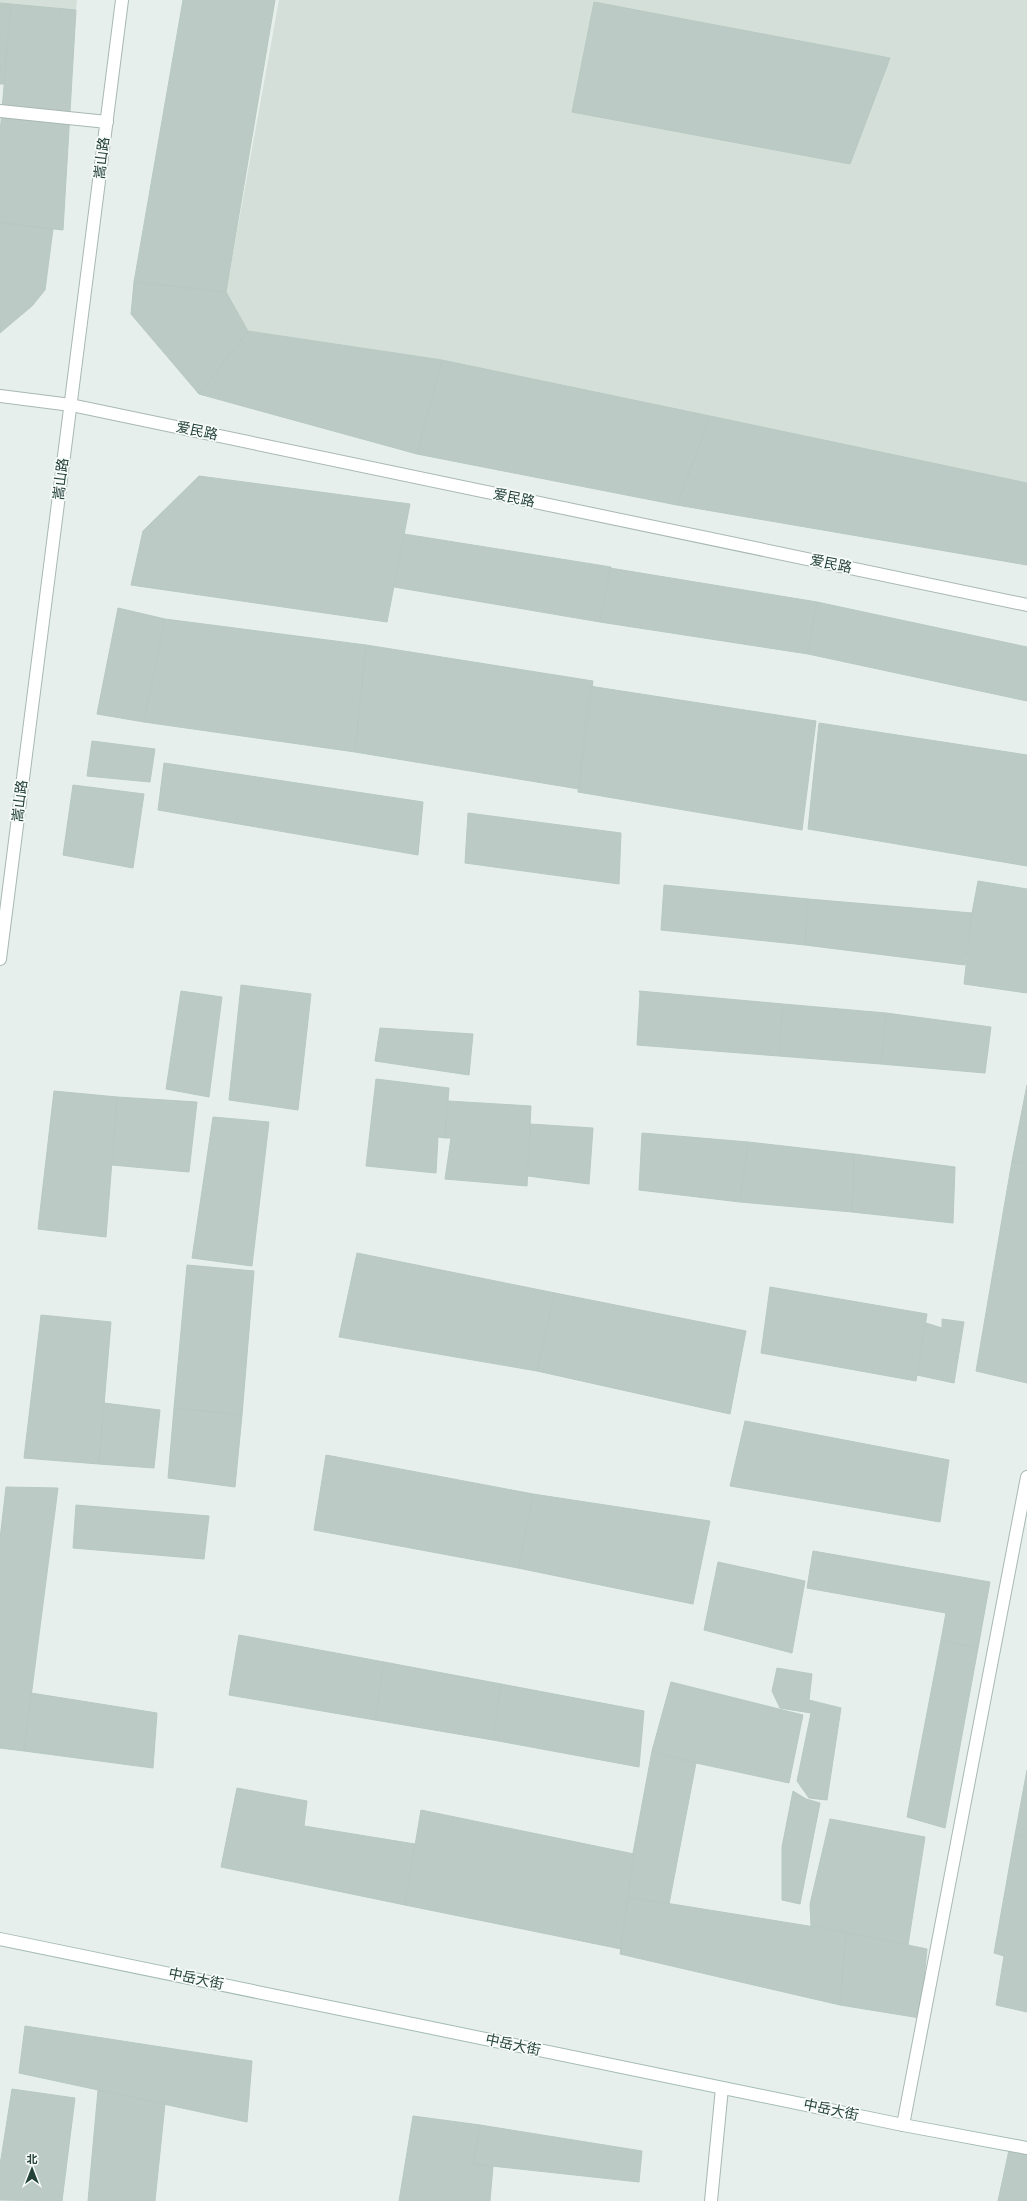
<svg xmlns="http://www.w3.org/2000/svg" width="1027" height="2201" font-family="Signika,'Noto Sans SC',sans-serif">
  <style>
    .built { fill: #d4dfda }
    .building { fill: #bbcac4; stroke: #b8c9c2 }
    .lines { fill: none; stroke-linecap: round; stroke-linejoin: round }
    .minor-casing { stroke: #a8b8b2; stroke-width: 14 }
    .tertiary-casing { stroke: #a8b8b2; stroke-width: 14 }
    .secondary-casing { stroke: #a4bbb3; stroke-width: 14 }
    .minor { stroke: #fff; stroke-width: 12 }
    .tertiary { stroke: #fff; stroke-width: 12 }
    .secondary { stroke: #fff; stroke-width: 12 }
    .labels { text-anchor: middle; dominant-baseline: central; stroke-width: 3.5; stroke-linejoin: round; paint-order: stroke }
    .street-label { font-size: 14px; fill: #24423a; stroke: #f7fbf9 }
  </style>
  <rect width="100%" height="100%" fill="#e6efeb"/>
  <path class="built" d="M0,0h77l-1,10 -76,-7z
    M279,0h748v483l-585,-123 -194,-29 -22,-39z"/>
  <path class="building" d="M183,0h92l-49,292 -92,-10z
    M594,2l296,56 -40,106 -278,-52z
    M0,3l11,1 -7,80h-4z
    M11,4l65,6 -13,220 -63,-7v-90z
    M0,222l53,7 -8,61 -13,16 -32,27z
    M134,282l92,10 22,39 -49,63 -68,-80z
    M248,331l194,29 -25,94 -218,-60z
    M442,360l268,56 -33,89 -260,-51z
    M710,416l317,67v82l-350,-60z
    M199,476l211,28 -23,118 -256,-37 12,-54z
    M404,534l207,33 -11,55 -206,-35z
    M610,568l207,34 -9,52 -208,-32z
    M817,602l210,45v54l-219,-47z
    M118,608l47,11 -21,103 -47,-8z
    M165,619l201,26 -11,107 -211,-30z
    M366,645l227,36 -14,108 -224,-37z
    M589,686l227,35 -14,109 -224,-38z
    M819,723l208,32v111l-219,-37z
    M92,741l63,8 -5,33 -63,-6z
    M164,763l259,39 -5,53 -260,-45z
    M73,785l71,9 -11,74 -70,-13z
    M468,813l153,20 -2,51 -154,-21z
    M978,881l49,8v104l-63,-9 8,-71z
    M664,885l144,14 -3,46 -144,-15z
    M808,899l164,14 -7,52 -160,-20z
    M241,985l70,9 -13,116 -69,-10z
    M181,991l41,6 -13,100 -43,-8z
    M639,991l144,13 -4,52 -142,-11 3,-52z
    M783,1004l103,9 -5,51 -102,-8z
    M886,1013l105,14 -6,46 -104,-9z
    M380,1028l93,6 -4,41 -94,-14z
    M376,1079l73,9 -4,50 -7,-1 -2,36 -70,-7z
    M1027,1085v79l-15,-3z
    M54,1091l63,6 -11,140 -68,-8z
    M117,1097l80,5 -8,70 -77,-7z
    M448,1101l83,5 -4,80 -82,-7 6,-41h-6z
    M213,1117l56,5 -17,144 -60,-8z
    M530,1124l63,4 -4,56 -61,-8z
    M642,1133l106,9 -8,60 -101,-12z
    M748,1142l106,12 -2,58 -112,-10z
    M854,1154l101,13 -2,56 -101,-11z
    M1012,1161l15,3v219l-51,-12z
    M357,1253l198,40 -18,78 -198,-34z
    M187,1265l67,6 -12,144 -68,-7z
    M770,1287l157,27 -11,67 -155,-28z
    M555,1293l191,38 -16,83 -193,-43z
    M41,1315l70,7 -12,142 -75,-6z
    M942,1319l22,3 -10,61 -37,-8 9,-52 16,5z
    M104,1403l56,7 -6,58 -55,-4z
    M174,1408l68,7 -7,72 -67,-9z
    M745,1421l204,39 -9,62 -210,-36z
    M326,1455l207,39 -15,74 -204,-38z
    M6,1487l52,1 -34,263 -24,-3v-209z
    M533,1494l177,27 -17,83 -175,-36z
    M76,1505l133,11 -5,43 -131,-11z
    M813,1551l177,31 -12,66 -37,-8 5,-27 -139,-25z
    M718,1562l87,19 -13,72 -88,-23z
    M239,1635l145,27 -9,58 -146,-25z
    M941,1640l37,8 -33,180 -38,-11z
    M384,1662l117,22 -8,56 -118,-20z
    M777,1668l35,6 -3,26 32,8 -14,92 -18,-2 -12,-17 14,-68 -31,-5 -8,-17z
    M671,1682l132,33 -14,68 -93,-20 -44,-12z
    M501,1684l143,27 -5,56 -146,-27z
    M31,1693l126,20 -4,55 -129,-17z
    M652,1751l44,12 -27,141 -41,-7 5,-44z
    M1027,1770v67l-12,-2z
    M237,1788l70,13 -3,25 111,18 -10,61 -184,-38z
    M793,1791l13,8 14,4 -20,101 -18,-4v-53z
    M421,1810l213,44 -13,95 -216,-44z
    M830,1819l95,18 -17,108 -97,-19 -1,-22z
    M1015,1835l12,2v175l-31,-7 8,-49 -10,-3z
    M628,1897l218,35 -6,73 -220,-51z
    M846,1932l81,17 -7,69 -80,-13z
    M25,2026l227,35 -5,61 -228,-49z
    M12,2089l63,9 -13,103 -62,-1v-35z
    M98,2090l67,14 -10,97h-67z
    M413,2116l67,9 -7,39 20,2 -3,35h-91z
    M480,2125l162,26 -3,31 -166,-18z
    M1009,2150l18,3v48h-29z"/>
  <g class="lines">
    <g class="minor-casing">
      <path id="minor" d="M0,111l107,11
        M0,396l71,9 956,200
        M903,2125l124,-648
        M711,2201l11,-113"/>
    </g>
    <g class="tertiary-casing">
      <path id="tertiary" d="M0,959l122,-959"/>
    </g>
    <g class="secondary-casing">
      <path id="secondary" d="M0,1939l903,186 124,23"/>
    </g>
    <use href="#minor" class="minor"/>
    <use href="#tertiary" class="tertiary"/>
    <use href="#secondary" class="secondary"/>
  </g>
  <g class="labels">
    <g class="street-label">
      <text transform="translate(102 158) rotate(-83)">嵩山路</text>
      <text transform="translate(197 431) rotate(12)">爱民路</text>
      <text transform="translate(61 479) rotate(-83)">嵩山路</text>
      <text transform="translate(514 498) rotate(12)">爱民路</text>
      <text transform="translate(831 564) rotate(12)">爱民路</text>
      <text transform="translate(20 801) rotate(-83)">嵩山路</text>
      <text transform="translate(196 1979) rotate(12)">中岳大街</text>
      <text transform="translate(513 2045) rotate(12)">中岳大街</text>
      <text transform="translate(831 2110) rotate(12)">中岳大街</text>
    </g>
  </g>
  <g transform="translate(32 2169)" stroke="#f7fbf9" stroke-width="3" paint-order="stroke">
  <path d="M0-3L7 15L0 10L-7 15Z" fill="#24423a"/>
  <text y="-6" font-size="11" font-weight="bold" text-anchor="middle" fill="#24423a">北</text>
  </g>
</svg>
